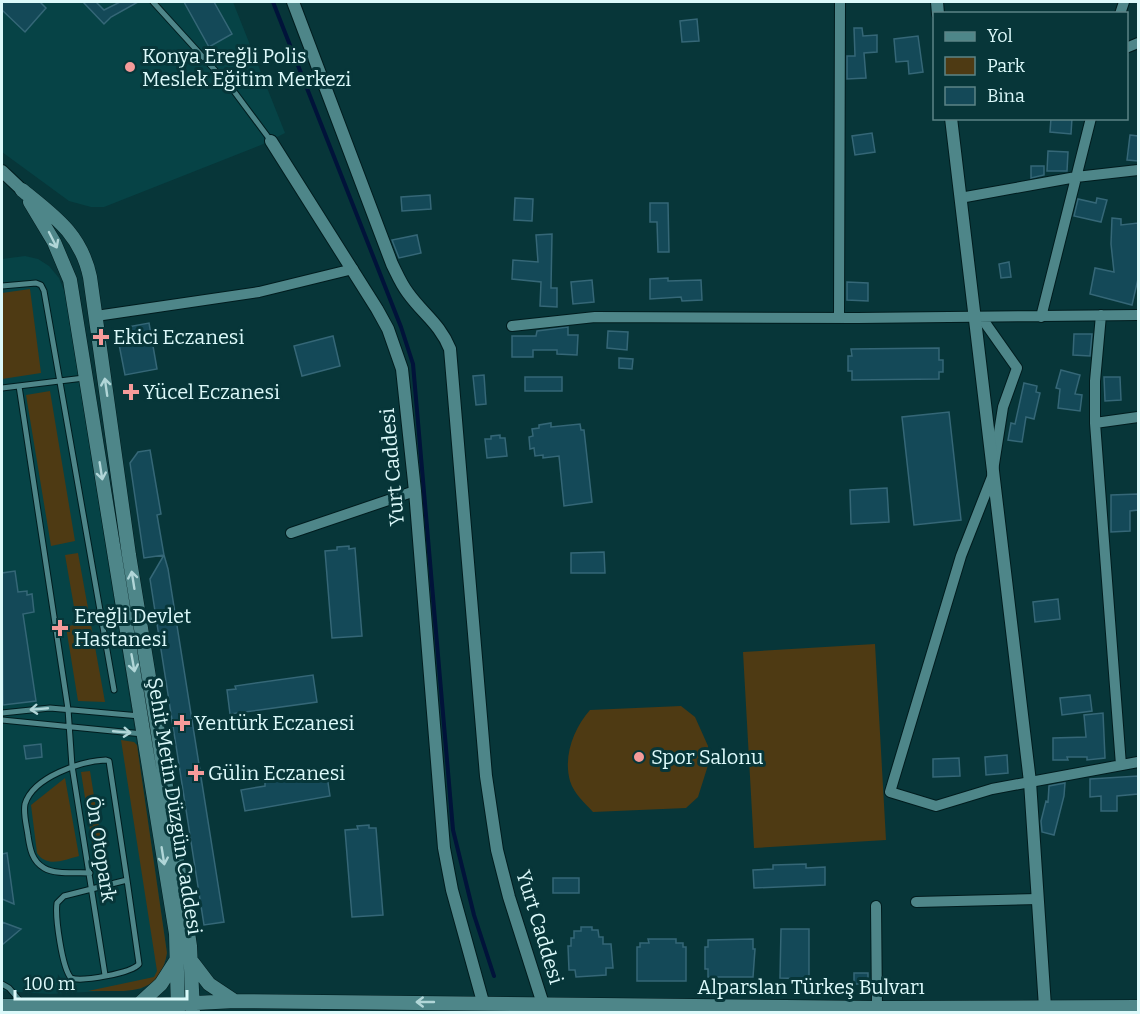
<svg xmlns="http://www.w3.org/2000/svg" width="1140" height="1014" font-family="Bitter,serif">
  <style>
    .built { fill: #064346 }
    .green { fill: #4e3a13 }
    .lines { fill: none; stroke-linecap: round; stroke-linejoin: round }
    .stream { stroke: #01133a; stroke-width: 4 }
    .building { fill: #144958; stroke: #356777; stroke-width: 1.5 }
    .service-casing { stroke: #001c1e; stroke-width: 7 }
    .minor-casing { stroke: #001c1e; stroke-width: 12 }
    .tertiary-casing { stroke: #001c1e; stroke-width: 14 }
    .secondary-casing { stroke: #001c1e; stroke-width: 15 }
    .service { stroke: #4e8689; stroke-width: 5 }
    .minor { stroke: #4e8689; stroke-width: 10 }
    .tertiary { stroke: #4e8689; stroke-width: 12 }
    .secondary { stroke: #4e8689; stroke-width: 14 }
    .oneway { stroke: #b1d6d8 }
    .poi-dot { fill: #f59b9a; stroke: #073639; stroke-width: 2 }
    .labels { text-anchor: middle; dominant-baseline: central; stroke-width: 6; stroke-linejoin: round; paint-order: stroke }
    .poi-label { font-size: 20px; fill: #dcf9fa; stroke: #073639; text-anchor: start }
    .street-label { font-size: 20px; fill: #dcf9fa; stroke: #073639 }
  </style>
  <rect width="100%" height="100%" fill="#073639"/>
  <path class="built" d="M2,2h231l52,131 -24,12 -157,62h-13l-22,-6 -67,-49z
    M25,256l13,3 11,7 10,12 6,15 72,452 30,208 -2,10 -5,11 -19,15 -91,5 -48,-3v-732z"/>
  <path class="green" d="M30,289l11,84 -39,6v-86z
    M50,391l25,150 -24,5 -25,-151z
    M78,553l27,149 -27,-1 -12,-74 11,-3 -12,-69z
    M875,644l11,196 -132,8 -11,-196z
    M681,706l14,11 13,29 1,16 -11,35 -12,11 -93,4c-8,-9 -19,-18 -23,-31 -7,-25 4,-53 20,-71z
    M121,740l13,2 3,3 30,208c-8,46 -42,37 -79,38l66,-14 3,-6z
    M90,771l17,107 -9,3 -17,-109z
    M65,778l14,78c-15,4 -32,12 -42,-3l-6,-48z"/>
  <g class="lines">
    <path class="stream" d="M273,2l128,325 12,37 40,466 21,85 20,61"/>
  </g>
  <path class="building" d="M2,2h38l6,6 -21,24 -23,-22z
    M83,2h13l8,8 16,-8h18l-27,15 -7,7z
    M184,2h30l18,32 -23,13z
    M697,19l2,22 -17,1 -2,-21z
    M854,28h8l1,8 14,-1v17l-13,1 2,25 -19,1v-23h8z
    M918,36l5,36 -14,2 -1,-13 -12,1 -2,-23z
    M1051,118h21l-1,16 -21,-2z
    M872,133l3,19 -20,3 -3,-19z
    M1130,135l8,1v25l-11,-1z
    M1048,151l20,1 -1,19h-20z
    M1031,166h13v9l-13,3z
    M430,195l1,14 -29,2 -1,-14z
    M515,198l18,1 -1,22 -18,-1z
    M1097,198l10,2 -6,22 -27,-6 4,-17 18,4z
    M650,203h18l1,49h-11l-1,-30h-7z
    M1112,218l9,1v6l17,-2v56l-6,26 -42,-11 5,-26 19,4 -3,-28z
    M552,234l-1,54h6v19l-17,-1 1,-24 -29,-3 1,-19 25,2 -2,-27z
    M417,235l4,18 -22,5 -7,-18z
    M1009,262l2,15 -10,1 -2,-14z
    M668,278v3l33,-1 1,20 -20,1 -1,-4 -31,2v-20z
    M592,280l2,22 -21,2 -2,-22z
    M847,282l21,1v18l-21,-1z
    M149,323l8,46 -32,6 -9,-46z
    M568,327v8h10l-1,20 -20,-1v-4h-24v7h-21v-21h24l1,-5z
    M608,331l20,1 -1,18 -20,-2z
    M1074,334h18l-2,22 -17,-1z
    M333,336l7,30 -38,10 -8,-30z
    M939,348v12h4v12h-4v7l-87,1v-9h-4v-15h4l-1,-7z
    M619,358l14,1 -1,10 -13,-1z
    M1061,370l19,5 -5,19 7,1 -2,16 -22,-3 2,-19 -4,-1z
    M484,375l2,29 -10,1 -3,-29z
    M525,377h37v14h-37z
    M1104,377h16l1,23 -16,1z
    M1024,383l13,3 -1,6 4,1 -6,26 -8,-2 -4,25 -14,-2 3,-17 4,1z
    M949,412l12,108 -47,5 -12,-108z
    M551,423v4l29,-3 1,6h3l8,72 -28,4 -5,-50 -16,2v-3l-8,1 -1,-8 -4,1 -1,-12 4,-1 -1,-7 7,-1v-3z
    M500,435v3h5l2,18 -20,2 -2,-19h6v-3z
    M150,450l11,64 -4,1 7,40 -20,3 -14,-95 8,-11z
    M887,488l2,34 -38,2 -1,-34z
    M1138,494v16l-8,1v20l-19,1v-37z
    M349,546v3l6,-1 7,88 -30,2 -7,-87 12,-1v-3z
    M604,552l1,21h-34v-20z
    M164,555l4,14 56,353 -20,3 -54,-346z
    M15,571l3,21 9,-1v4l5,-1 2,18 -11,2 13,87 -33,4 -1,-132z
    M1058,599l2,20 -25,3 -2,-20z
    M313,675l4,27 -87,12 -3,-24 9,-1 -1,-3z
    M1090,695l2,16 -30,4 -2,-17z
    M1103,713l2,45 -18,2v-3h-20l1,3h-15v-22l33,-1 -2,-22z
    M41,744l1,13 -16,2 -2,-13z
    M1007,755l1,18 -22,2 -1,-18z
    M959,758l1,18 -27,1v-18z
    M316,773l1,4 10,-1 3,20 -85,15 -4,-21 24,-4v-4z
    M1138,776v18l-21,2v15h-16v-15l-11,1v-18z
    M1065,783l-1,13 -10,39 -12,-3 -1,-11 5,-20 2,1 1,-16z
    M369,825v3h7l7,87 -31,2 -7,-87 13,-1 -1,-3z
    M7,853l7,51 -12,-5v-45z
    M806,864v4l19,-1v18l-71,3 -1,-18 20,-1v-4z
    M553,878h26v15h-26z
    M2,922l19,7 -19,16z
    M581,927h11v3h6l1,7h4v7h8l2,24h-7v7l-30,2 -1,-7h-6l-1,-24h3v-8h3v-7h7z
    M781,929h28v50l-29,-1z
    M648,939h28v4h7v4h3v34h-49v-34h3v-4h9z
    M753,939v10h2l-2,28h-45v-8h-3v-22h3v-7z
    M854,973h14v11h-14z"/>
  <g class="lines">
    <g class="service-casing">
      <path id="service" d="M153,2l80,88 38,51
        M2,286l34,-3 5,2 3,6 70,399
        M19,386l49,323 4,57 33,209
        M2,388l82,-10
        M2,713l48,-5 90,8
        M2,720l141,14
        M90,873c-14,-1 -34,2 -46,-5 -12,-7 -14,-19 -16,-32 -1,-9 -5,-22 -3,-32 8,-27 56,-43 81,-44l3,1 18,119
        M127,880l12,84c-7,9 -57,18 -68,14 -9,-10 -16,-61 -14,-75l7,-7z
        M2,984l7,4 13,15"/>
    </g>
    <g class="minor-casing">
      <path id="minor" d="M1120,14l4,-12
        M1126,48l12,-5
        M960,198l116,-21 62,-7
        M1101,315l-6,66v42l26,342
        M96,316l163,-24 94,-23
        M981,317l36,51 -14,39 -11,70 -31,79 -71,236 46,14 56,-17 146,-27
        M1041,317l50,-199
        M839,318l1,-316
        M512,326l83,-9 262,1 281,-3
        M1095,423l43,-6
        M291,533l124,-42
        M916,902l122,-3
        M876,906l1,102"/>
    </g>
    <g class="tertiary-casing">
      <path id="tertiary" d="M293,2l99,262c5,10 9,20 16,29 15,21 32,31 42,56l36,427 11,74 12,47 34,107
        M937,2l1,12
        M951,118l79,664 15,225
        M271,141l106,168 11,20 14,40 13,122 29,357 8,42 31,112
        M2,171l20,19"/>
    </g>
    <g class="secondary-casing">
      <path id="secondary" d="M22,190c32,26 59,44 68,87l39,278 28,171 33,220 3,66
        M30,202l24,40 16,38 106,654 2,76
        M193,963l16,21 24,16
        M2,1006h135l98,-5 642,7 261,-1
        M137,1006l24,-22 16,-25"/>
    </g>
    <use href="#service" class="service"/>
    <use href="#minor" class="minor"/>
    <use href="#tertiary" class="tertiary"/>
    <use href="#secondary" class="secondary"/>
  </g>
  <defs><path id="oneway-shaft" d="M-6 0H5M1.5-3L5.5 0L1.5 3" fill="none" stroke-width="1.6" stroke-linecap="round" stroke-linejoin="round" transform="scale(1.5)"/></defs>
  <g class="oneway">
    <use href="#oneway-shaft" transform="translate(53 240) rotate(63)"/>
    <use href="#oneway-shaft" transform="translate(106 387) rotate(-98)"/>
    <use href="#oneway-shaft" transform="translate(101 471) rotate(81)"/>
    <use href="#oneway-shaft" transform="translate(133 580) rotate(-99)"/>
    <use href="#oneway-shaft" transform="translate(133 663) rotate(80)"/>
    <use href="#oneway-shaft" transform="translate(39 709) rotate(175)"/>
    <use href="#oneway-shaft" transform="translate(122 732) rotate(5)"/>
    <use href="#oneway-shaft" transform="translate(163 856) rotate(81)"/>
    <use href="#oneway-shaft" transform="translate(425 1002) rotate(-180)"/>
  </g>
  <g class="poi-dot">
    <circle cx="130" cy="67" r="6"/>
    <path d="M98 328h6v6h6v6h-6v6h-6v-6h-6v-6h6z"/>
    <path d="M128 383h6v6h6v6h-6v6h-6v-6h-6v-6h6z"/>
    <path d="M57 619h6v6h6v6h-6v6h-6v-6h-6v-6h6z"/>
    <path d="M179 714h6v6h6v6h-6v6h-6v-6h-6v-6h6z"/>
    <circle cx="639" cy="757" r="6"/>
    <path d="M193 764h6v6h6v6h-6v6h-6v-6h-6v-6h6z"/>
  </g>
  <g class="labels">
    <g class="poi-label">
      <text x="142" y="56">Konya Ereğli Polis<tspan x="142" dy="23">Meslek Eğitim Merkezi</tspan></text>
      <text x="113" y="337">Ekici Eczanesi</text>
      <text x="143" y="392">Yücel Eczanesi</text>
      <text x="74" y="616">Ereğli Devlet<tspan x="74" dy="23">Hastanesi</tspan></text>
      <text x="194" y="723">Yentürk Eczanesi</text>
      <text x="651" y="757">Spor Salonu</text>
      <text x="208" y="773">Gülin Eczanesi</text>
    </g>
    <g class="street-label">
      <text transform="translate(392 467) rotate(-95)">Yurt Caddesi</text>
      <text transform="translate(175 806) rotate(81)">Şehit Metin Düzgün Caddesi</text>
      <text transform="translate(101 849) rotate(81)">Ön Otopark</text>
      <text transform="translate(540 927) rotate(73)">Yurt Caddesi</text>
      <text x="811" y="987">Alparslan Türkeş Bulvarı</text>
    </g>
  </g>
  <rect width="1140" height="1014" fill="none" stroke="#dcf9fa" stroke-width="6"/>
  <rect x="933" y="12" width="195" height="108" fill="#073639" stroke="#5c8486" stroke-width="1.5"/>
  <rect x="945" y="32" width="30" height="9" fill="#4e8689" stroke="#5c8486" stroke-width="1.5"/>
  <text x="987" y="42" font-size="18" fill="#dcf9fa">Yol</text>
  <rect x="945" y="57" width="30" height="18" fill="#4e3a13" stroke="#5c8486" stroke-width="1.5"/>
  <text x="987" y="72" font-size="18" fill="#dcf9fa">Park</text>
  <rect x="945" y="87" width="30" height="18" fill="#144958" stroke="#5c8486" stroke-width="1.5"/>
  <text x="987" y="102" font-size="18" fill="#dcf9fa">Bina</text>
  <path d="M15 990v9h172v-9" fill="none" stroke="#dcf9fa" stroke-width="3"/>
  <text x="24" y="990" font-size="18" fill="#dcf9fa" stroke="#073639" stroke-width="4.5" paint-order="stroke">100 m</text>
</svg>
